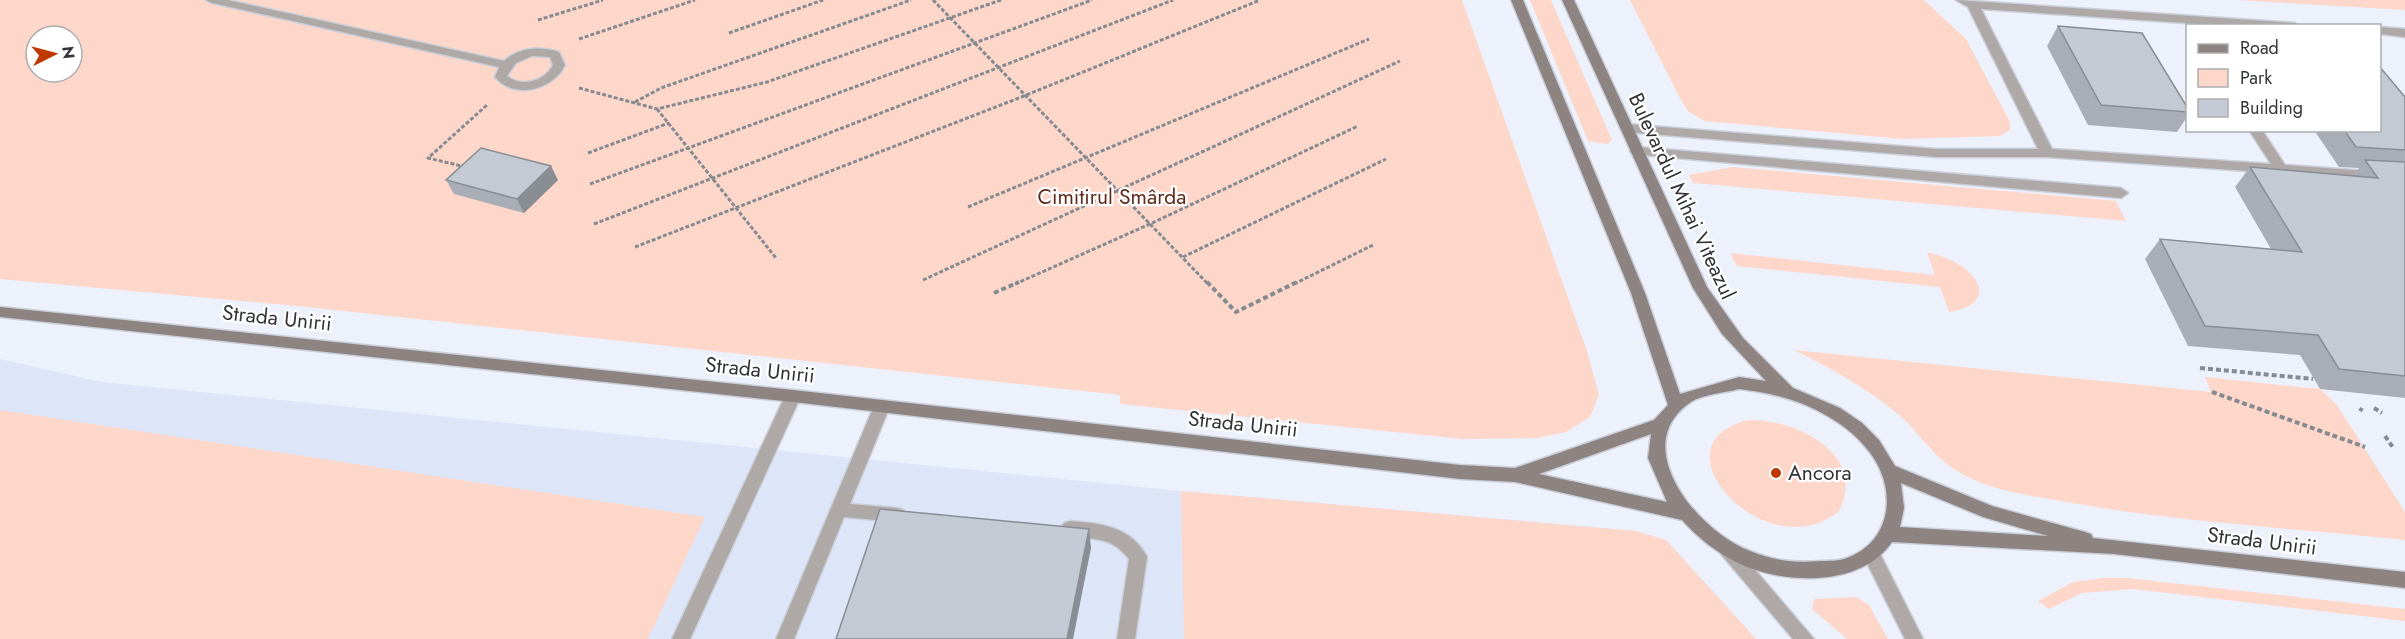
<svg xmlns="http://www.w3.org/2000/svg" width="2405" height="639" font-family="Jost,sans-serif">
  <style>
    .built { fill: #dde6f8 }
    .green { fill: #fed7cb; fill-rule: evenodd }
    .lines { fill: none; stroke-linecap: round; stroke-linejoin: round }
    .service-casing { stroke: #cacfd9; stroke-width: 3 }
    .minor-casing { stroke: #cacfd9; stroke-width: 3 }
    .secondary-casing { stroke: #cacfd9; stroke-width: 3 }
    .path-far1 { stroke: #878a91; stroke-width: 3; stroke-dasharray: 4 2; stroke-linecap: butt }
    .path { stroke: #878a91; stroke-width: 4; stroke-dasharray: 5 3; stroke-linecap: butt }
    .service { fill: #aea8a6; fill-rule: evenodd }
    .minor { fill: #aea8a6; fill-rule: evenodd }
    .secondary { fill: #8d8482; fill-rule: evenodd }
    .wall { fill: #a9aeb6 }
    .shaded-wall { fill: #898d94 }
    .building { fill: #c4cad4; stroke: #898d94; stroke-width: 1.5 }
    .poi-dot { fill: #bf3800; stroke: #fff; stroke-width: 2 }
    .labels { text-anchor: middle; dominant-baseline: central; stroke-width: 4.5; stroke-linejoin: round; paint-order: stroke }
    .street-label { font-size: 21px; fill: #313337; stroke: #fff }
    .park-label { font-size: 21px; fill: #5f2a1a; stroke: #fff }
    .poi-label { font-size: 21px; fill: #313337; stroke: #fff; text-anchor: start }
  </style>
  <rect width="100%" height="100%" fill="#ecf1fc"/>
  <path class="built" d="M0,359l102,23 1079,109 455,40 30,9 90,99h-1756z"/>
  <path class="green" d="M0,0h1462l125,351 12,44 -9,22 -24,15 -29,6 -75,1 -342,-35v-9l-823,-89 -297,-27zM36,36h36v36h-36z
    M1530,0h21l61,140 -5,4 -19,-3z
    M1630,0h294l42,39 44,83v8l-10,6 -97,3 -199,-18 -16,-10 -7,-11z
    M2237,0h168v10z
    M1732,167l384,34 10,20 -433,-38 -4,-8z
    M1927,252c11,3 21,6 31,12 31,19 28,43 -9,48l-9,-25 -203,-21 -7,-13 205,22z
    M1794,350l417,42 -6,-15 115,12 17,16 68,107v28c-113,-12 -228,-18 -339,-38 -37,-7 -77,-11 -109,-31 -24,-14 -38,-39 -59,-57 -32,-26 -67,-46 -104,-64z
    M0,410l705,107 -57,122h-648z
    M1749,420c47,-1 119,34 90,91 -73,60 -191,-68 -90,-91z
    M1181,491l455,40 30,9 90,99h-572z
    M2104,578h23l278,31v12l-272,-32 -51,4 -33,16 -11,-8 35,-19z
    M1856,597l13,8 19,34h-41l-35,-30 2,-10z"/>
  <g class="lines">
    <g class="service-casing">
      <path id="service" d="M206,0h22l276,61c15,-14 37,-15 55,-9l6,13c-12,25 -51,35 -70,12l4,-10 -287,-64zM532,56l18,1 3,8c-8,16 -31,23 -46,11l9,-13z
        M1637,147l484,41 7,5 -7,5 -489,-44 -2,-3 2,-3z
        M793,390l6,2 2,4 -111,243h-18l113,-243 2,-4z
        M882,400l6,2 2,4 -40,98 47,4 6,2 3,5 -3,5 -6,2 -53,-5 -50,122h-18l98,-233 2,-4z
        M1070,521c30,2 62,6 77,36l-12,82h-18l12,-80c-21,-27 -38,-16 -65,-26l-3,-5 3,-5z"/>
    </g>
    <g class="minor-casing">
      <path id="minor" d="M1956,0l339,23 2,3h-67l-249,-17 71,140 219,15 -22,-34h13l23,35 120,9v8l-358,-25h-111l-310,-25 -6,-4 6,-4 310,25h102l-70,-142z
        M2380,27l25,2v8l-25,-3z
        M1727,542l6,2 81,95h-21l-72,-85 -3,-5 3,-5z
        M1871,546l6,2 46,91h-18l-43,-86 3,-5z"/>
    </g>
    <g class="secondary-casing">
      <path id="secondary" d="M1511,0h12l122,293 35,101 59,-17 27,4 -44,-47 -29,-46 -131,-288h12l133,287 36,51 50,50 47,20 22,15 17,17 16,26 97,40 93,26 6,2 2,4 312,34v16l-291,-34 -222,-12c-31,46 -110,43 -156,20 -20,-10 -39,-25 -54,-42l-167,-38 -55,-3 -667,-77 -793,-85v-10l793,83 667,75 55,3 139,-48 14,-15 -37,-112zM1739,389c32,4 63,11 90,28 14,8 28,19 38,32 30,35 28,91 -20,109 -8,3 -18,3 -26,3 -27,2 -46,0 -71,-10 -51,-19 -124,-105 -59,-149 12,-8 34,-9 48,-13zM1651,434l-3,24 19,44 -128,-28zM1901,483l82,34 65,19 -148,-9 4,-19z"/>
    </g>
    <path class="path-far1" d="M933,0l275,284
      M538,20l65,-20
      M729,33l94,-33
      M579,39l116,-39
      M579,88l78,21 110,-27 234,-82
      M635,102l26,-14 250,-88
      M657,109l119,149
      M588,153l81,-30
      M466,167l-38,-9 59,-53
      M590,184l502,-184
      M968,207l401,-168
      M594,224l579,-224
      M635,247l389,-151 236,-96
      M1183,257l203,-98
      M923,280l477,-219
      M1015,284l135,-60 208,-98
      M1294,284l79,-39"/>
    <path class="path" d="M1207,282l29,30 61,-30
      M994,293l25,-11
      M2200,368l113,11
      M2212,392l153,55
      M2374,408l8,5
      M2360,411l2,-3
      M2385,436l9,13"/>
    <use href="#service" class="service"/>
    <use href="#minor" class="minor"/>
    <use href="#secondary" class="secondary"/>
  </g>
  <path class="wall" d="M2058,26l129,81v10l-10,15 -89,-7 -41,-79z
    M2405,97v301l-85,-9 -20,-34 -112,-9 -43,-87 15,-20 111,10 -36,-62 15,-20 103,9 6,-8 -20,-1 -25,-37h65z
    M446,180h112l-34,33 -70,-19z"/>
  <path class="shaded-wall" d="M551,166l7,14 -34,33 -7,-14z
    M1089,529l2,19 -18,91h-6z"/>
  <path class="building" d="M2058,26l84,7 45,74v5l-86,-7z
    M2379,66l26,31v53l-49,-3 -12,-17h35z
    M481,148l70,18 -34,33 -71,-19z
    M2365,160l40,2v214l-66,-7 -21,-34 -113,-9 -45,-87 142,13 -52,-85 128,11z
    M880,509l209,20 -22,110h-231z"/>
  <circle class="poi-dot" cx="1776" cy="473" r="6"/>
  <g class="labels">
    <g class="street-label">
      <text transform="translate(1682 196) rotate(65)">Bulevardul Mihai Viteazul</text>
      <text transform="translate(277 318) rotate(6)">Strada Unirii</text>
      <text transform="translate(760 370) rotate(6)">Strada Unirii</text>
      <text transform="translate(1243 424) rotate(6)">Strada Unirii</text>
      <text transform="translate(2262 541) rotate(7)">Strada Unirii</text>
    </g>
    <g class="park-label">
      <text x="1112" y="197">Cimitirul Smârda</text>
    </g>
    <g class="poi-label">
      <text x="1788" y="473">Ancora</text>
    </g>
  </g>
  <rect x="2186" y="24" width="195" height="108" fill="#ffffff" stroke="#adadaf" stroke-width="1.5"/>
  <rect x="2198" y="44" width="30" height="9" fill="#8d8482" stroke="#adadaf" stroke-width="1.5"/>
  <text x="2240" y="54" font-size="18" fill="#313337">Road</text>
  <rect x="2198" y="69" width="30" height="18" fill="#fed7cb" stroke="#adadaf" stroke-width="1.5"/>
  <text x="2240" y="84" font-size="18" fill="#313337">Park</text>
  <rect x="2198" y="99" width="30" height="18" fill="#c4cad4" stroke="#adadaf" stroke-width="1.5"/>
  <text x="2240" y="114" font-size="18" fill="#313337">Building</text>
  <g transform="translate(54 54) rotate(84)"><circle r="28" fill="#ffffff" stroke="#adadaf" stroke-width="1.5"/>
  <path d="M0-4.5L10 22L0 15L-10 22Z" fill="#bf3800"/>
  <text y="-9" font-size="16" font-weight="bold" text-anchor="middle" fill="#313337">N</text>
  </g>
</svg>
